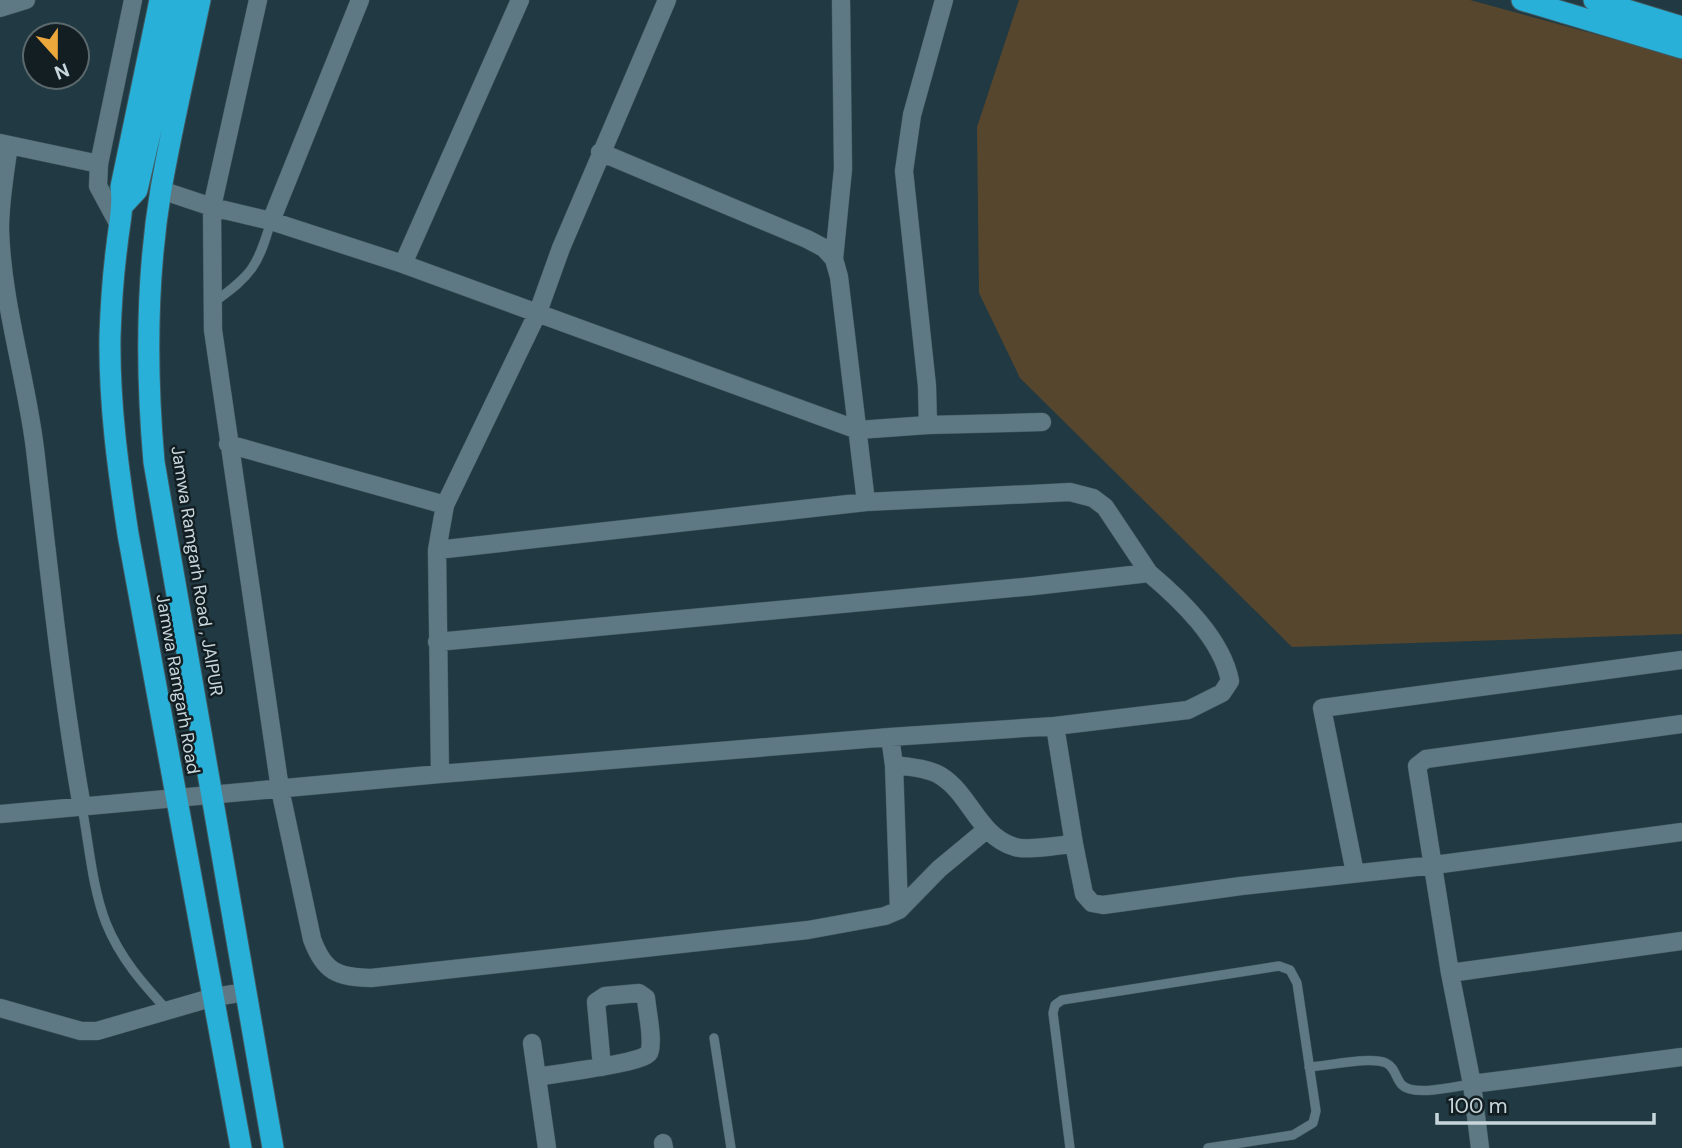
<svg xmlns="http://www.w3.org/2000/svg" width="1682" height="1148" font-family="'DM Sans',sans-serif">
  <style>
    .green { fill: #57462e }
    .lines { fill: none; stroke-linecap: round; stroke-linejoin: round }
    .lane-casing { stroke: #40575e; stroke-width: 10 }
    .street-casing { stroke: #40575e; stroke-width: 19 }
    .secondary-casing { stroke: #40575e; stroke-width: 19 }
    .highway-casing { stroke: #40575e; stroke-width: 23 }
    .lane { stroke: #5e7983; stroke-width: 9 }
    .street { stroke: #5e7983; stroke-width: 18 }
    .secondary { stroke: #5e7983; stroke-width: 18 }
    .highway { stroke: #28b0d8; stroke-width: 21 }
    .labels { text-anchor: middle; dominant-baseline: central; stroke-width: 5; stroke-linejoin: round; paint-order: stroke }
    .street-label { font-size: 18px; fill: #c7d6db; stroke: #131e22 }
  </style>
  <rect width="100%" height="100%" fill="#203942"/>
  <path class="green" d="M1019,0h451l212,58v576l-390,13 -272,-269 -41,-85 -2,-166z"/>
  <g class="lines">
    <g class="lane-casing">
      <path id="lane" d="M214,302c38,-27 44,-36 57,-81
        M82,807c7,37 10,80 24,116 14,35 37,61 62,88
        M714,1038l17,110
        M1309,1067c19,-1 61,-11 77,-4 9,4 10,16 16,22 12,12 54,1 70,-1
        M1070,1148l-17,-135 2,-8 7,-5 217,-34 11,4 7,13 19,128 -3,12 -20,12 -85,13"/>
    </g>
    <g class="street-casing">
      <path id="street" d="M258,0l-46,207 1,123 67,459 32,150c12,33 25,38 59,39l437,-48 77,-14 14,-6 40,-41 47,-39
        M0,8l26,-8
        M0,143l99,21
        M9,145c-4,28 -9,56 -9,84 2,74 26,147 35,220 14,120 26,239 47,358
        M600,152l207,87 17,9 10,11 5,18 27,225
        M161,190l51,17 59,14 132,43 455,166 70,-5 -1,-39 -23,-215 8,-56 32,-115
        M271,221l89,-221
        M834,259l9,-90 -2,-169
        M403,264l117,-264
        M928,425l114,-3
        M228,444l217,61
        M437,550l429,-48 204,-10 23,6 12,9 44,66
        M1055,726l19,118
        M890,737l4,28 5,145
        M894,765c15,2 34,3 47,11 30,19 37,60 74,71 14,4 44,-2 59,-3l10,50 8,9 11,2 138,-19 193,-21 248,-33
        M440,774l-3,-224 8,-45 93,-193 23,-64 106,-248
        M0,814l440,-40 450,-37 165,-11 133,-16 34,-17 8,-12c-8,-42 -49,-81 -81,-108l-115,13 -597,56
        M1355,873l-33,-165 360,-48
        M1450,973l232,-32
        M0,1008l81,23h16l117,-34 32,-5
        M532,1043l15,105
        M537,1077c16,-3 107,-14 112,-24 5,-12 -2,-42 -3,-55l-7,-5 -34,3 -9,6 6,65
        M1472,1084l210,-27
        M663,1143l1,5
        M1480,1148l-8,-64 -22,-111 -33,-207 9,-7 256,-35"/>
    </g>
    <g class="secondary-casing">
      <path id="secondary" d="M119,225l-21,-39 1,-22 34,-164"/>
    </g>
    <g class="highway-casing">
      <path id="highway" d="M160,0l-39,187c3,20 -2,38 -4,58 -4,30 -6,61 -7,91 -1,67 8,132 18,198l113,614
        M200,0c-13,63 -28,126 -39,189 -15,90 -15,182 -7,273l119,686
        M1522,0l160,48
        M1594,0l88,27
        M124,204l13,-14 44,-190"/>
    </g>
    <use href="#lane" class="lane"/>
    <use href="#street" class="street"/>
    <use href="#secondary" class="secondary"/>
    <use href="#highway" class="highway"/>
  </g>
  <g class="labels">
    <g class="street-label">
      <text transform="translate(197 571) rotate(81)">Jamwa Ramgarh Road , JAIPUR</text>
      <text transform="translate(178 684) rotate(80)">Jamwa Ramgarh Road</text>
    </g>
  </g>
  <g transform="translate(56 56) rotate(159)"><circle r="33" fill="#131e22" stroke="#5b686c" stroke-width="2"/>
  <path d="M0-5L12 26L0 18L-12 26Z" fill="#eda83c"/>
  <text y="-10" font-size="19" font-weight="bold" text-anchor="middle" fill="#c7d6db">N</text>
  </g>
  <path d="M1437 1113v10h217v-10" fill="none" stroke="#c7d6db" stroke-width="3.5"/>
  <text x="1448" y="1113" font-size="21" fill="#c7d6db" stroke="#131e22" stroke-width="5" paint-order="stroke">100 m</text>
</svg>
